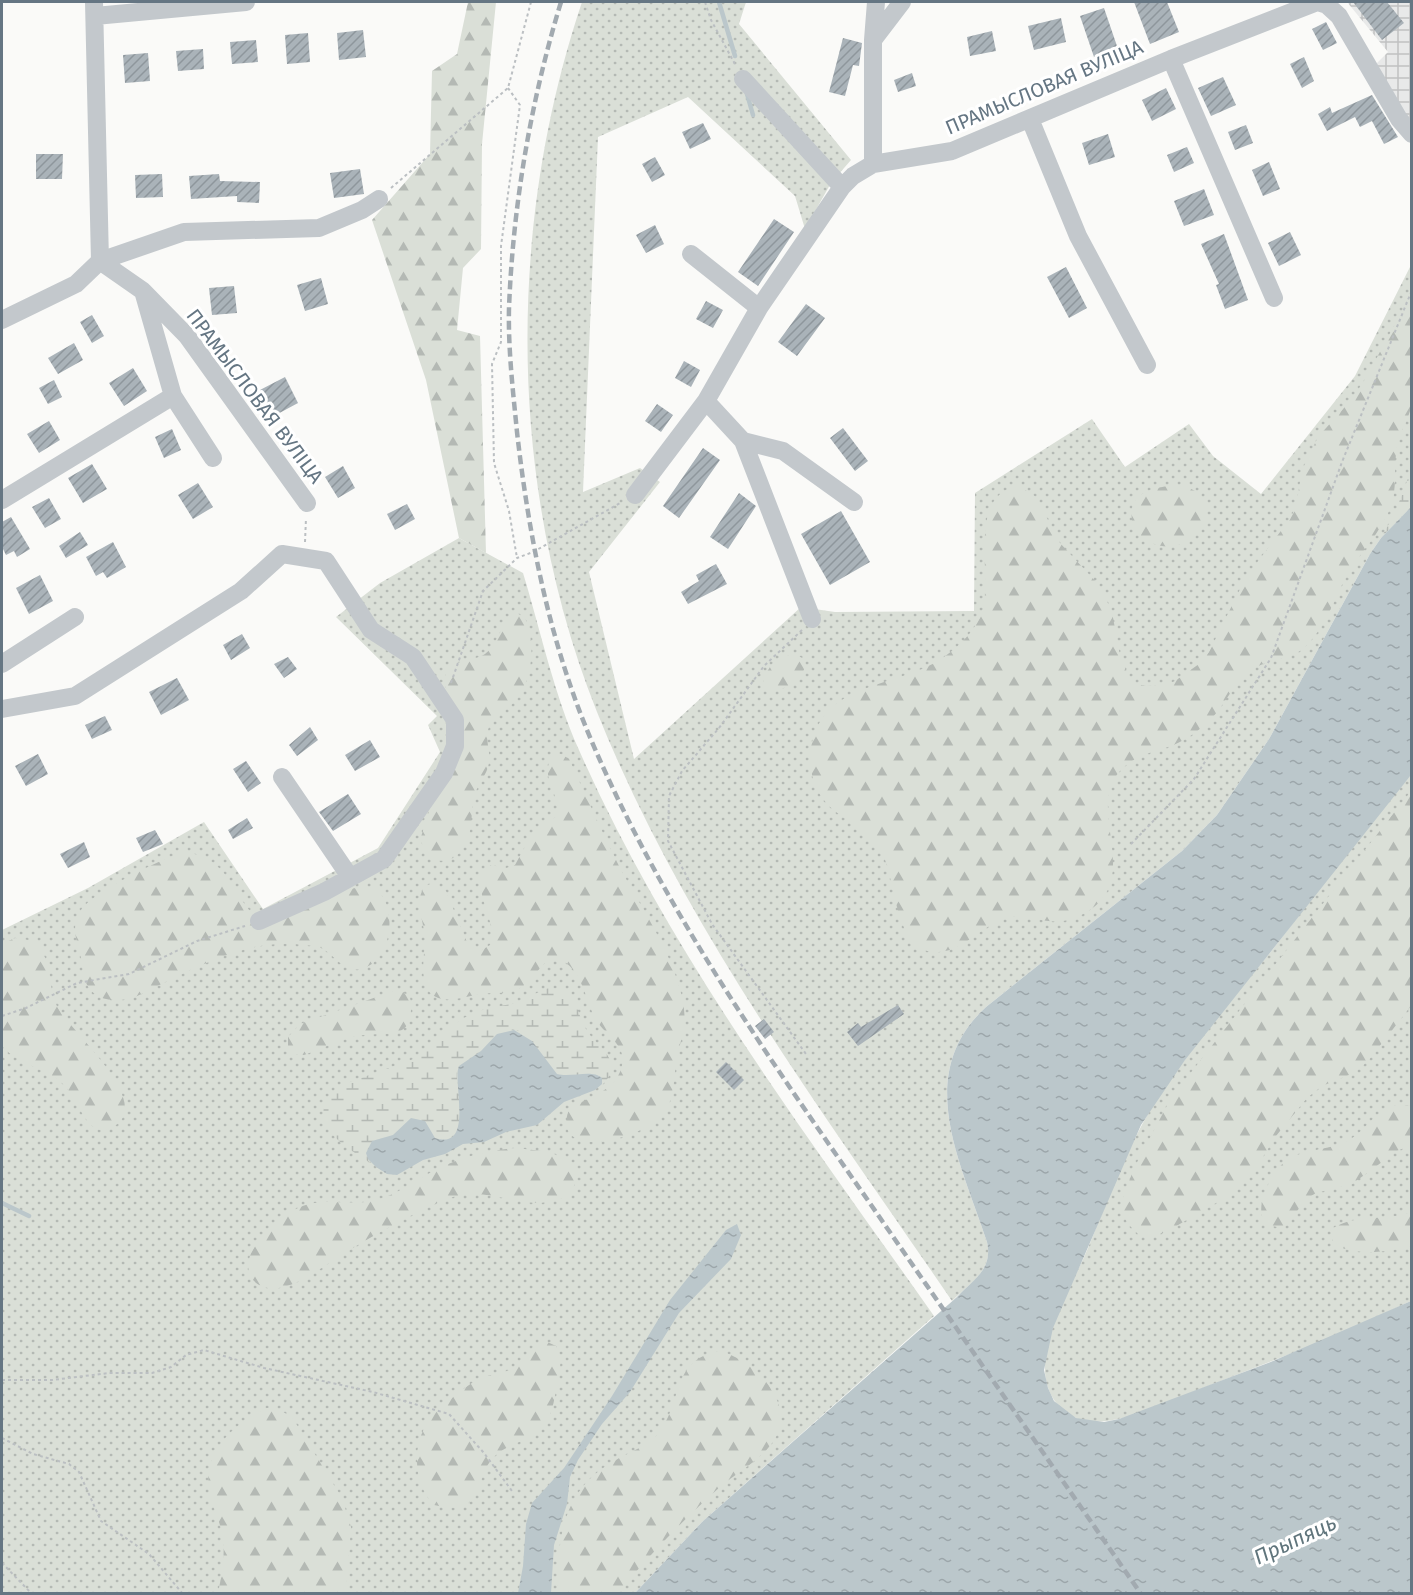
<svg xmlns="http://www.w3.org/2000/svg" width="1413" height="1595" font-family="'Fira Sans',sans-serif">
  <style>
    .industrial { fill: url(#industrial-grid) }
    .grass { fill: url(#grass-dots) }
    .forest { fill: url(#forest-firs) }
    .wetland { fill: url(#wetland-marsh) }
    .water { fill: url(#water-ripples) }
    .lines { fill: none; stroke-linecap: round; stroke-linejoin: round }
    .stream { stroke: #bbc7cb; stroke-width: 4.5 }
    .building { fill: url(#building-hatch) }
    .path { stroke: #bbbfc2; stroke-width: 2; stroke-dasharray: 3 3; stroke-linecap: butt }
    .minor { stroke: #c3c8cc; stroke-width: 18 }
    .rail { stroke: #a2aab0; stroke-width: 4.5; stroke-dasharray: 9 4.5; stroke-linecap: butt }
    .labels { text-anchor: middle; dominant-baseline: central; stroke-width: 6; stroke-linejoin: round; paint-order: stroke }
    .street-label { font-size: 20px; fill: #657683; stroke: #fff }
    .water-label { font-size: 21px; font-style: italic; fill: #60757c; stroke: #fff }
  </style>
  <defs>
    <pattern id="industrial-grid" width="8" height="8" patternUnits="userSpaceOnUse" patternTransform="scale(1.5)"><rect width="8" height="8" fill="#e8e9e9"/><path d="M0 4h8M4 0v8" fill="none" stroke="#c0c1c2"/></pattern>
    <pattern id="grass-dots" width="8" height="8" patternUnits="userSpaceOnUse" patternTransform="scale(1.5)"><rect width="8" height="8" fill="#dadfd7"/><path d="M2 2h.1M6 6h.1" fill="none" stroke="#b4b9b4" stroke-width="1.8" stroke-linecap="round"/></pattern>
    <pattern id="forest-firs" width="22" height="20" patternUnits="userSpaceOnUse" patternTransform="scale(1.5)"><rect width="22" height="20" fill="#dadfd7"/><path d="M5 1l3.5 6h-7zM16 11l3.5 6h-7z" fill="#b4b9b4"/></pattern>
    <pattern id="wetland-marsh" width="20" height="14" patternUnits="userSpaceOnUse" patternTransform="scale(1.5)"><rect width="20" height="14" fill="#dadfd7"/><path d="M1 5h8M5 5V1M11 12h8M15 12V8" fill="none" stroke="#b4b9b4"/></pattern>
    <pattern id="water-ripples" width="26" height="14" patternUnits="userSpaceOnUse" patternTransform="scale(1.5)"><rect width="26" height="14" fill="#bbc7cb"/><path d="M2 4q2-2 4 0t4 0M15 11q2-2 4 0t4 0" fill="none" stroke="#9ca6aa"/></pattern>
    <pattern id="building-hatch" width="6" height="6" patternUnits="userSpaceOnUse" patternTransform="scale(1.5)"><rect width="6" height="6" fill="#aab3b9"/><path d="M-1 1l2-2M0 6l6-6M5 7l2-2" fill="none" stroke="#8e969c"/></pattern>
  </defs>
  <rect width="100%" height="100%" fill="#fafaf8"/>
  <path class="industrial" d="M1347,2h64v120l-7,-6 -28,-52 12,-12z"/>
  <path class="grass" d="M582,2h164l-7,22 112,136 -20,23 -26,46 -10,-33 -107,-99 -90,40 -15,355 57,-24 20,14 -71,90 45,187 167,-152 34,5 139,-1 1,-118 117,-74 33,48 64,-43 24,32 48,38 94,-118 56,-111v242l-30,31 -11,16 -101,185 -52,76 -35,36 -196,156c-74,68 -24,157 1,235 7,28 -17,41 -35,59 -129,-189 -269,-375 -355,-589 -89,-223 -91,-484 -15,-710z
    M459,538l64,35c18,59 31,121 56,177 90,204 227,384 355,566l-232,206 -67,71 -633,1v-664l86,-42 116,-66 59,87 115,-61 62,-96 -12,-27 9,-9 -101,-99 44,-34z
    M1411,775v526l-80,37 -197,77c-25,7 -53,13 -73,-7 -42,-40 9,-117 27,-160 22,-53 41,-107 73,-155 34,-50 74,-97 112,-144 45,-58 89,-119 138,-174z"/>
  <path class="forest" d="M468,2h28l-14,142 -1,105 -18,19 -6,62 23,6 6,217 -27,-15 -33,-158 -54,-160 58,-66 2,-83 25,-17z
    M1411,294c1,29 1,57 1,86 0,9 1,22 -2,31 -4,13 -11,22 -13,36 -4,21 1,42 -7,62 -10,24 -30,44 -43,66 -12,22 -21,50 -38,68 -15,18 -37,14 -56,26 -19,11 -28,38 -45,53 -12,11 -25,20 -40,25 -18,6 -34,9 -48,24 -37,41 30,114 -43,146 -28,12 -46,-5 -69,1 -26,6 -42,32 -69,34 -45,4 -42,-71 -57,-99 -11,-21 -29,-28 -46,-41 -29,-22 -33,-62 -15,-92 23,-37 89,-38 123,-63 17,-12 33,-28 39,-48 9,-37 -16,-116 36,-123l17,11 24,46 38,41 7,13 7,15 8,44 9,21 8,7 9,2 20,-1 9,-4 24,-17 10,-12 37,-75 44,-58 6,-13 6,-36 16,-33 34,-38 15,-23z
    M1174,485c73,7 8,99 -40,44 -10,-34 12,-40 40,-44z
    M517,613l8,5c11,24 8,63 -10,83 -8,9 -22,14 -26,26 -5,12 2,24 0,36 -2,12 -12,22 -15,34 -4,17 0,38 -12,53 -16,20 -40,10 -41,-13l36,-117 -12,-35 1,-14c9,-12 26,-9 39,-17 14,-10 16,-35 32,-41z
    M793,653l11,6c6,19 -23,37 -39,28l-2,-9 9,-14z
    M556,754h5l8,5c17,36 32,72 50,107 23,44 72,113 65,163 -2,10 -6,20 -7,31 -4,17 -2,37 -12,52 -17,26 -116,53 -96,-3 17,-11 42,-16 51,-37 11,-27 -15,-35 -25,-54 -11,-21 -14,-57 -43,-60 -13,7 -18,21 -30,29 -13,8 -26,5 -40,7 -9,1 -18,4 -27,5 -39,5 -32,-33 -30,-56 1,-21 -13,-39 0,-57l8,-3 13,8 23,56 11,4 10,-6c8,-25 -16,-48 -8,-73l9,-7 15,3 9,-3 18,-33 24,-16c6,-20 -23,-44 -1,-62z
    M1411,791v215l-43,55 -14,12 -32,13 -15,12 -31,38 -25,40 -16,16 -69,40 -16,5 -12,-3 -10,-10 -6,-12 1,-14 11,-30 37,-70z
    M184,852c52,6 53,61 77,65 41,7 77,-37 114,-29 23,17 18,70 -11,80 -20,7 -28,-13 -43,-20 -6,-2 -13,-3 -18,-3 -59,-8 -117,28 -168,52 -19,6 -42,5 -50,-17 -3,-7 -2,-15 -4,-22 -4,-18 -11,-31 0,-48 12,-18 82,-52 103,-58z
    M15,938l20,3c20,26 11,37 21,63 9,23 97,95 60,121 -27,20 -37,-24 -50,-38 -17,-19 -47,-21 -64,-41v-102z
    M399,989l11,8c7,48 -25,33 -52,39 -19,3 -36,13 -54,19l-9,-1 -7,-5v-12l12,-13z
    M1397,1105l14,1v39l-14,6 -45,33 -36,9 -10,6 -20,27c-44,8 -20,-51 0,-65 18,-13 42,-10 61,-20 20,-10 28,-32 50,-36z
    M516,1148l34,4 23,11 4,15 -6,16c-44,25 -79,-13 -124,5 -36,15 -71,35 -104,55 -19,12 -38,27 -59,33 -24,6 -43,-9 -33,-34 8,-17 29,-35 45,-44 24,-13 50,-3 76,-8 24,-5 44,-21 65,-32 25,-12 52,-19 79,-21z
    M1411,1212v34c-22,6 -58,11 -79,-3l1,-15c25,-15 52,-6 78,-16z
    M543,1340l13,6c8,14 3,24 1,39 -5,26 -6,43 -33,55 -10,4 -20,8 -28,15 -25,22 -7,63 -62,50 -20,-20 -23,-59 -6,-83 8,-12 36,-35 49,-42 12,-7 28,-5 39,-14 11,-8 14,-20 27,-26z
    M719,1351c31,7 75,47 58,84 -10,21 -39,37 -57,52 -37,33 -71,68 -102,106h-61c1,-56 5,-104 59,-133 15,-9 35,-15 45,-30 22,-32 11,-70 58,-79z
    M267,1408h9l16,9 50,81 9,29 -5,66h-128c4,-19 8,-40 4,-60 -3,-15 -11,-29 -13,-44 -6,-39 26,-66 58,-81z"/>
  <path class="wetland" d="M1411,470v37l-30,31 15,-27z
    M548,988c31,1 26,20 38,41 11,20 43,32 13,59l3,-4 -5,-10 -27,2 -13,-2c-15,-12 -32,-60 -59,-40 -6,4 -10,12 -16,16 -8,6 -17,8 -23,16 -9,21 18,71 -19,73l-10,-8h-32l-29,13 -3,9 5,10c-28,-17 -71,-43 -32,-77l80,-29 42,-38 26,-11 25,-4z"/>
  <path class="water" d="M1411,507v268l-226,285 -44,65 -88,203 -9,42 4,18 6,13 22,17 28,4 15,-3 154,-58 138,-60v292h-776l67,-71 255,-225c17,-18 36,-28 30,-55 -25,-78 -75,-167 -1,-235l196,-156 35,-36 52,-76 101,-185 11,-16z
    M514,1030l18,11 25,33c14,4 35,-5 45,4v6l-7,6 -31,12 -27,23 -31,7 -22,10 -21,2 -18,10 -22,6 -26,15 -10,-1 -11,-7 -8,-8 -2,-6 6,-12 21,-6 18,-17 14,3 10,17c40,13 17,-56 24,-72l22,-15 16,-17z
    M737,1224l4,11 -10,24 -52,54 -49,79 -28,32 -24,36 -8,17 -3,27 -13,41 -3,48h-33l5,-27 3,-42 6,-21 32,-35 48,-72 58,-96 56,-70z"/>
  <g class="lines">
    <path class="stream" d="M719,2l16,54
      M747,94l6,21
      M2,1203l27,13"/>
  </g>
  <path class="building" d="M1134,2h33l12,30 -29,12z
    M1353,2h34l17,21 -22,17z
    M1104,8l14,41 -24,8 -14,-41z
    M1061,18l5,24 -32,8 -6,-24z
    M1326,22l11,21 -14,7 -11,-21z
    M363,30l3,27 -27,3 -2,-27z
    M992,31l4,20 -26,5 -3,-19z
    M308,33l2,29 -23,2 -2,-29z
    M843,38l19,5 -3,23 -6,-1 -8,31 -16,-4z
    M256,40l2,22 -26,2 -2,-22z
    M203,49l1,20 -26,2 -2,-20z
    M148,53l2,28 -25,2 -2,-28z
    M1304,57l10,24 -12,7 -12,-24z
    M912,73l4,13 -18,6 -4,-12z
    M1223,77l13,28 -25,11 -13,-28z
    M1166,88l10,21 -24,12 -10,-21z
    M1372,95l26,42 -14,7 -12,-23 -12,6 -5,-10 -28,14 -9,-17 12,-7 2,6z
    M703,123l8,16 -21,10 -8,-17z
    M1246,125l7,18 -18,7 -7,-18z
    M1108,134l7,23 -26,8 -7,-22z
    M1187,147l7,16 -20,9 -7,-17z
    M36,154h27l-1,25h-26z
    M655,157l10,18 -13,7 -10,-18z
    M1269,162l11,27 -17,7 -11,-26z
    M360,169l4,25 -30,4 -4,-25z
    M162,174l1,23 -27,1 -1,-23z
    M219,174l1,7 40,1 -1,21 -22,-1v-6l-46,3 -2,-23z
    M1204,189l10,26 -30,11 -10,-25z
    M774,219l20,13 -36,54 -20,-14z
    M655,225l9,19 -18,9 -10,-18z
    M1290,232l11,23 -22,11 -11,-23z
    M1224,234l24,66 -23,9 -9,-24 3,-1 -18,-40z
    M1066,267l21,41 -18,10 -22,-41z
    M321,278l7,26 -23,7 -8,-26z
    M234,286l3,27 -25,2 -3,-27z
    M706,301l17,9 -10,18 -17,-9z
    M806,304l19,14 -28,38 -19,-14z
    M92,315l12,21 -12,7 -12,-21z
    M74,343l9,17 -25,14 -10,-16z
    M684,361l16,9 -9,17 -16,-9z
    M133,368l14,23 -23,15 -15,-23z
    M285,377l13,26 -26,14 -14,-26z
    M54,380l8,17 -14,7 -9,-16z
    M657,404l16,11 -12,17 -16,-11z
    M49,421l11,19 -21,13 -12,-19z
    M843,428l25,33 -13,10 -25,-33z
    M172,429l9,21 -17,8 -9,-21z
    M703,448l17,12 -41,58 -16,-12z
    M92,464l15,25 -24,14 -15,-25z
    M343,466l12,22 -17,10 -13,-21z
    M198,483l15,24 -20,12 -15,-24z
    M739,493l17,13 -28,43 -18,-12z
    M49,498l12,21 -16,9 -13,-21z
    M407,504l8,15 -20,11 -8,-16z
    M841,511l29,51 -40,23 -29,-51z
    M11,517l19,32 -13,8 -3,-6 -8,4 -4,-8v-25z
    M80,532l8,13 -22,13 -7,-12z
    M113,542l13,25 -19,11 -4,-6 -7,4 -10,-19z
    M716,564l11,20 -39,20 -7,-12 18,-11 -3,-6z
    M40,575l13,26 -24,13 -13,-26z
    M242,634l8,14 -19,12 -8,-15z
    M288,657l9,12 -13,9 -10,-14z
    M177,678l12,22 -28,15 -12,-23z
    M105,716l7,14 -20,9 -7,-14z
    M310,727l8,13 -21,16 -8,-11z
    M370,740l10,17 -25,14 -10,-16z
    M38,754l10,20 -22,12 -11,-20z
    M246,761l15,22 -13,9 -15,-23z
    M348,794l13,20 -28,17 -14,-19z
    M247,818l6,10 -20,11 -5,-9z
    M155,830l8,14 -20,8 -7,-14z
    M84,842l6,15 -22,11 -8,-14z
    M898,1005l6,9 -46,32 -11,-14 11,-9 3,4z
    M764,1019l10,13 -9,7 -10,-13z
    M726,1062l18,18 -10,10 -18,-18z"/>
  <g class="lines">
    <path class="path" d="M705,2l6,18 25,46
      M508,88l12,17 -19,141v96l-9,22 2,99 15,48 8,47
      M391,188l117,-100 23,-86
      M305,542l1,-24
      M802,630l-38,36 -45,62 -37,43 -13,25 -1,45 44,83 94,130
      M451,683l32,-92 34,-33 16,-6 89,-50
      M1131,844l63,-65 77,-121 71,-196 70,-172
      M2,1016l24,-8 51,-25 52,-9 68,-33 48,-15
      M2,1380h50l57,-7h43l19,-6 15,-12 18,-5 60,18 109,24 76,22 35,39 28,38
      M2,1438l31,16 36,10 10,8 22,49 48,33 34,40
      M2,1563l30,31"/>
    <path class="minor" d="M94,2l6,259 84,-29 135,-4 43,-18 17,-11
      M95,16l151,-14
      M873,40l29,-38
      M1171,59l103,239
      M743,79l99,108
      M1030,119l48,117 69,129
      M873,164v-124l3,-38
      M691,254l68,54
      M144,292l43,44 120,167
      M2,320l74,-36 24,-23 43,30 30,105 -171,104
      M173,396l40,62
      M706,401l37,40 40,10 71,51
      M743,441l69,178
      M635,495l71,-94 53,-93 83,-121 11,-11 20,-12 79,-13 219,-92 146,-57 10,3 12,11 60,103 13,15
      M2,664l73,-47
      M2,709l73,-13 166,-105 41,-37 44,7 45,69 42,27 42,63v26l-11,27 -60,86 -60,33 -65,29
      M282,777l68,100"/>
    <path class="rail" d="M561,2c-30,98 -48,202 -52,306 -1,41 4,83 8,124 12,106 33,212 75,310 70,164 174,312 275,457 91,132 183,263 274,395"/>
  </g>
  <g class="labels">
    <g class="street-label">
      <text transform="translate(1044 87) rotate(-23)">ПРАМЫСЛОВАЯ ВУЛІЦА</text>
      <text transform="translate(255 396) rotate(53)">ПРАМЫСЛОВАЯ ВУЛІЦА</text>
    </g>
    <g class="water-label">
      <text transform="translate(1295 1540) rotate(-25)">Прыпяць</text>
    </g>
  </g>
  <rect width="1413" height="1595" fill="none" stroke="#657683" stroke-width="6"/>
</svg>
